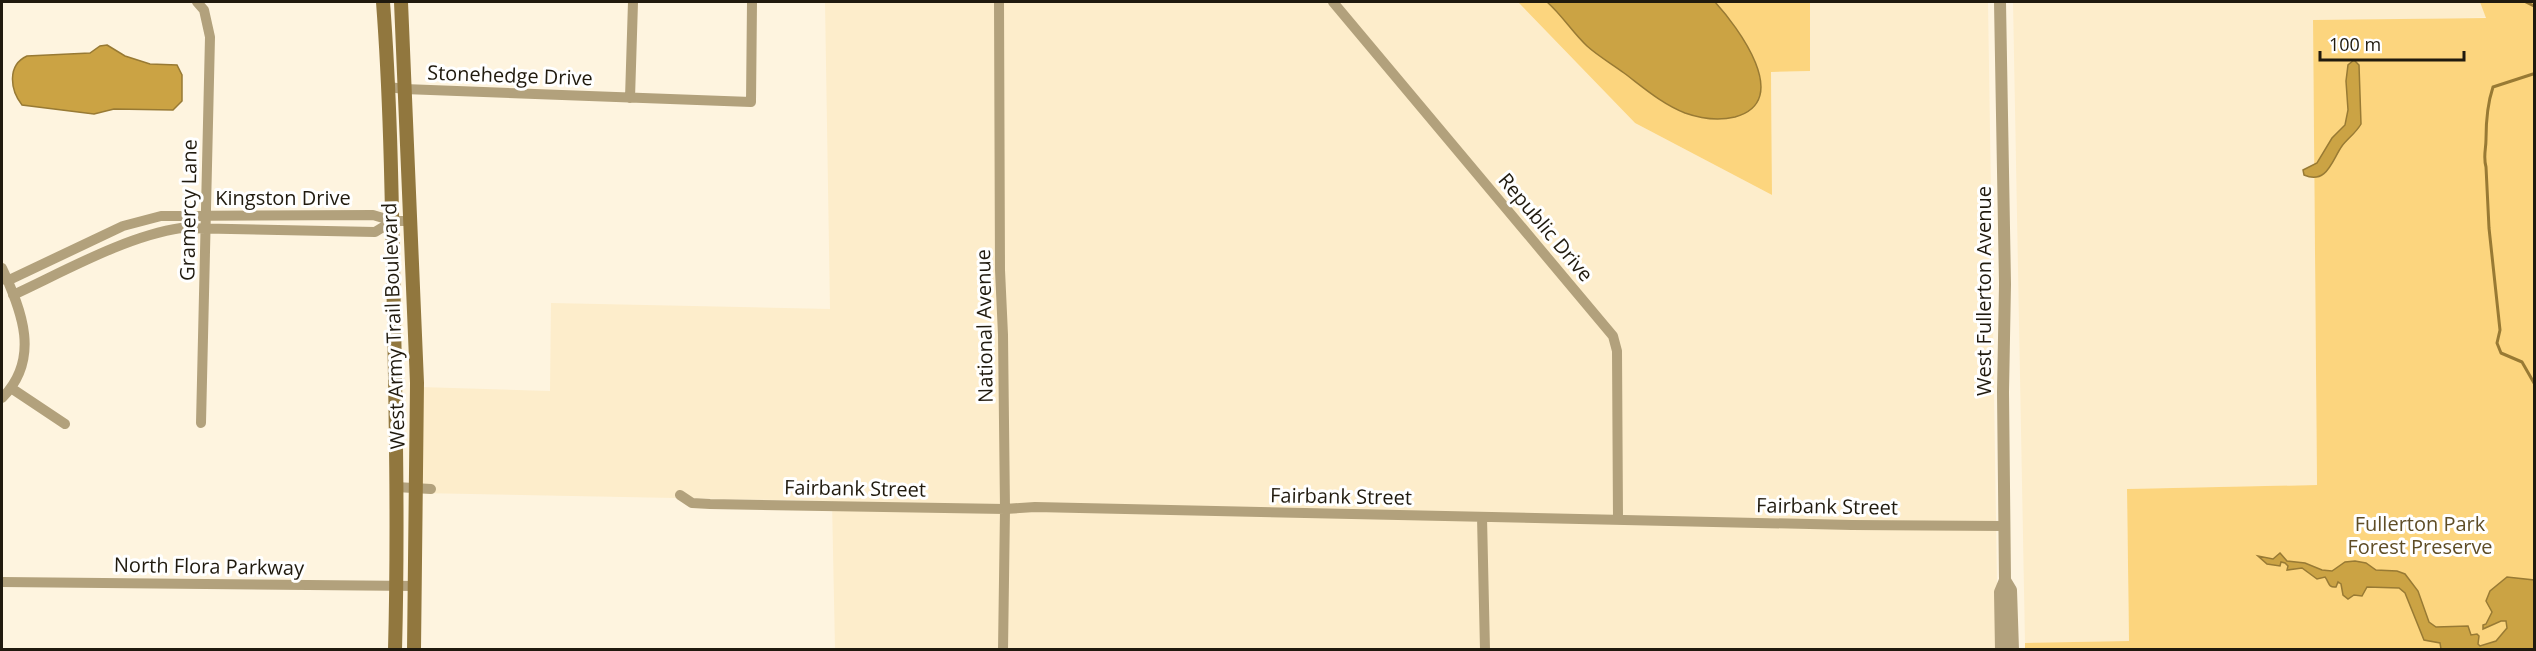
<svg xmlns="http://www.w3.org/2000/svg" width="2536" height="651" font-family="'Open Sans',sans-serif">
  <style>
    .built { fill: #fdedcb }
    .green { fill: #fcd57e }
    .water { fill: #cba344; stroke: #987a34; stroke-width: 1.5 }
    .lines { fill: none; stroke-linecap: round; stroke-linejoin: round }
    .stream { stroke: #987a34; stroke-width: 3 }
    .minor { stroke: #b2a17c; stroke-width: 10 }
    .tertiary { stroke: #b2a17c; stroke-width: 12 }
    .secondary { stroke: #91773e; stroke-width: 14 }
    .labels { text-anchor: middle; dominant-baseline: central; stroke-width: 6; stroke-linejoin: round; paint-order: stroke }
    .street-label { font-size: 20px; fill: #201a0e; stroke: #fff }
    .park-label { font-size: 20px; fill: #5f4d26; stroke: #fff }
  </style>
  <rect width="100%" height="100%" fill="#fef4df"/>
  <path class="built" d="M825,2h693l117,121 137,72 -1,-123 39,-1v-69h178l10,647h-1163l-3,-148 -413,-8 1,-106 130,4 1,-88 279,6z
    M2013,2h498v15l-198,4 4,464 -190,4 2,152 -104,2z"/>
  <path class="green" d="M1518,2h292v69l-39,1 1,123 -137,-72z
    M2480,2h54v647l-509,1v-7l104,-2 -2,-152 190,-4 -4,-465 173,-2z"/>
  <path class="water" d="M1547,2h168c22,24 79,99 20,115 -17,4 -33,2 -50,-4 -23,-9 -41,-25 -61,-40 -12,-9 -26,-17 -37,-27 -15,-14 -25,-31 -40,-44z
    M107,45l18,11 25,8 27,1 5,10v26l-9,9 -59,-1 -20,5 -72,-9c-12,-15 -15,-40 5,-49l63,-3 10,-7z
    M2354,60l5,5 2,59c-5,9 -13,14 -19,22 -10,14 -15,39 -38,29l-1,-5 14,-7 15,-25 13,-13 3,-15 -2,-29 2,-16z
    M2280,553l7,8 18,2 17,7 10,1 13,-9 10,-1 11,2 10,7 21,1 8,3 13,17 11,31 7,5 32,-1 3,9 6,-1 2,2 -1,8 2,2 16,-5 11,-13 -1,-7h-5l-18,8v-4l3,-1 6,-12 -6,-11 4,-10 17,-14 27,3v69h-93l-1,-6 -16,-3 -19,-47 -6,-5 -32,-1 -5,9 -8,-1 -6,4 -5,-4 -2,-11 -3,-2 -2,5c-8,1 -7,-5 -11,-10l-8,2 -15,-11 -15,2 1,-4 -3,-3 -4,-1 -1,4 -13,-2 -9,-8 15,3z"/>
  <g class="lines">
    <path class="stream" d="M2526,2l8,4
      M2533,74l-40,13c-6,18 -7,33 -7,52 0,11 -3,17 0,28l3,61 11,102 -3,13 4,10 21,9 12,21"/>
    <path class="minor" d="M197,2l7,8 6,27 -9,386
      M999,2l1,268 3,65 2,174 -2,141
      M1333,2l280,334 4,15 1,168
      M389,87l15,2 347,13 1,-100
      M630,98l3,-96
      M2,268c20,43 39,91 0,130
      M7,281l116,-55 38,-10 212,-1 20,6h17
      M13,295c50,-23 113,-59 168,-67l194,4 18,-11
      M11,388l54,36
      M396,487l35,2
      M680,495l12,8 18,1 295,5 30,-2 817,18 152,1
      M1482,517l3,133
      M2,582l414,4"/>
    <path class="tertiary" d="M2000,2l5,282 -2,108 2,188 -5,12 1,58
      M2005,580l6,10 2,60"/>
    <path class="secondary" d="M383,2c8,105 9,211 11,317 2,110 4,220 1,331
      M401,2l16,381 -3,267"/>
  </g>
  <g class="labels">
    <g class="street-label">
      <text transform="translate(510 75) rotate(2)">Stonehedge Drive</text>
      <text x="283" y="197">Kingston Drive</text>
      <text transform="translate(188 210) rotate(-89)">Gramercy Lane</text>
      <text transform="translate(1546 227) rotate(50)">Republic Drive</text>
      <text transform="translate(1983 291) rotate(-90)">West Fullerton Avenue</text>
      <text transform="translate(393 326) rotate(-92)">West Army Trail Boulevard</text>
      <text transform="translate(984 326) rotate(-91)">National Avenue</text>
      <text transform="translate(855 488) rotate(1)">Fairbank Street</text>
      <text transform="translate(1341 496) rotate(1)">Fairbank Street</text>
      <text transform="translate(1827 506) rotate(1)">Fairbank Street</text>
      <text transform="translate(209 566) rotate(1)">North Flora Parkway</text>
    </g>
    <g class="park-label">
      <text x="2420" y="523">Fullerton Park<tspan x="2420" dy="23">Forest Preserve</tspan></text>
    </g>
  </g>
  <rect width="2536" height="651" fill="none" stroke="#201a0e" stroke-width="6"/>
  <path d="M2320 51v9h144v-9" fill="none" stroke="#201a0e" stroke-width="3"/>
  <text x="2329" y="51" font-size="18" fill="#201a0e" stroke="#ffffff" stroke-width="4.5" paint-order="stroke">100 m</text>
</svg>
